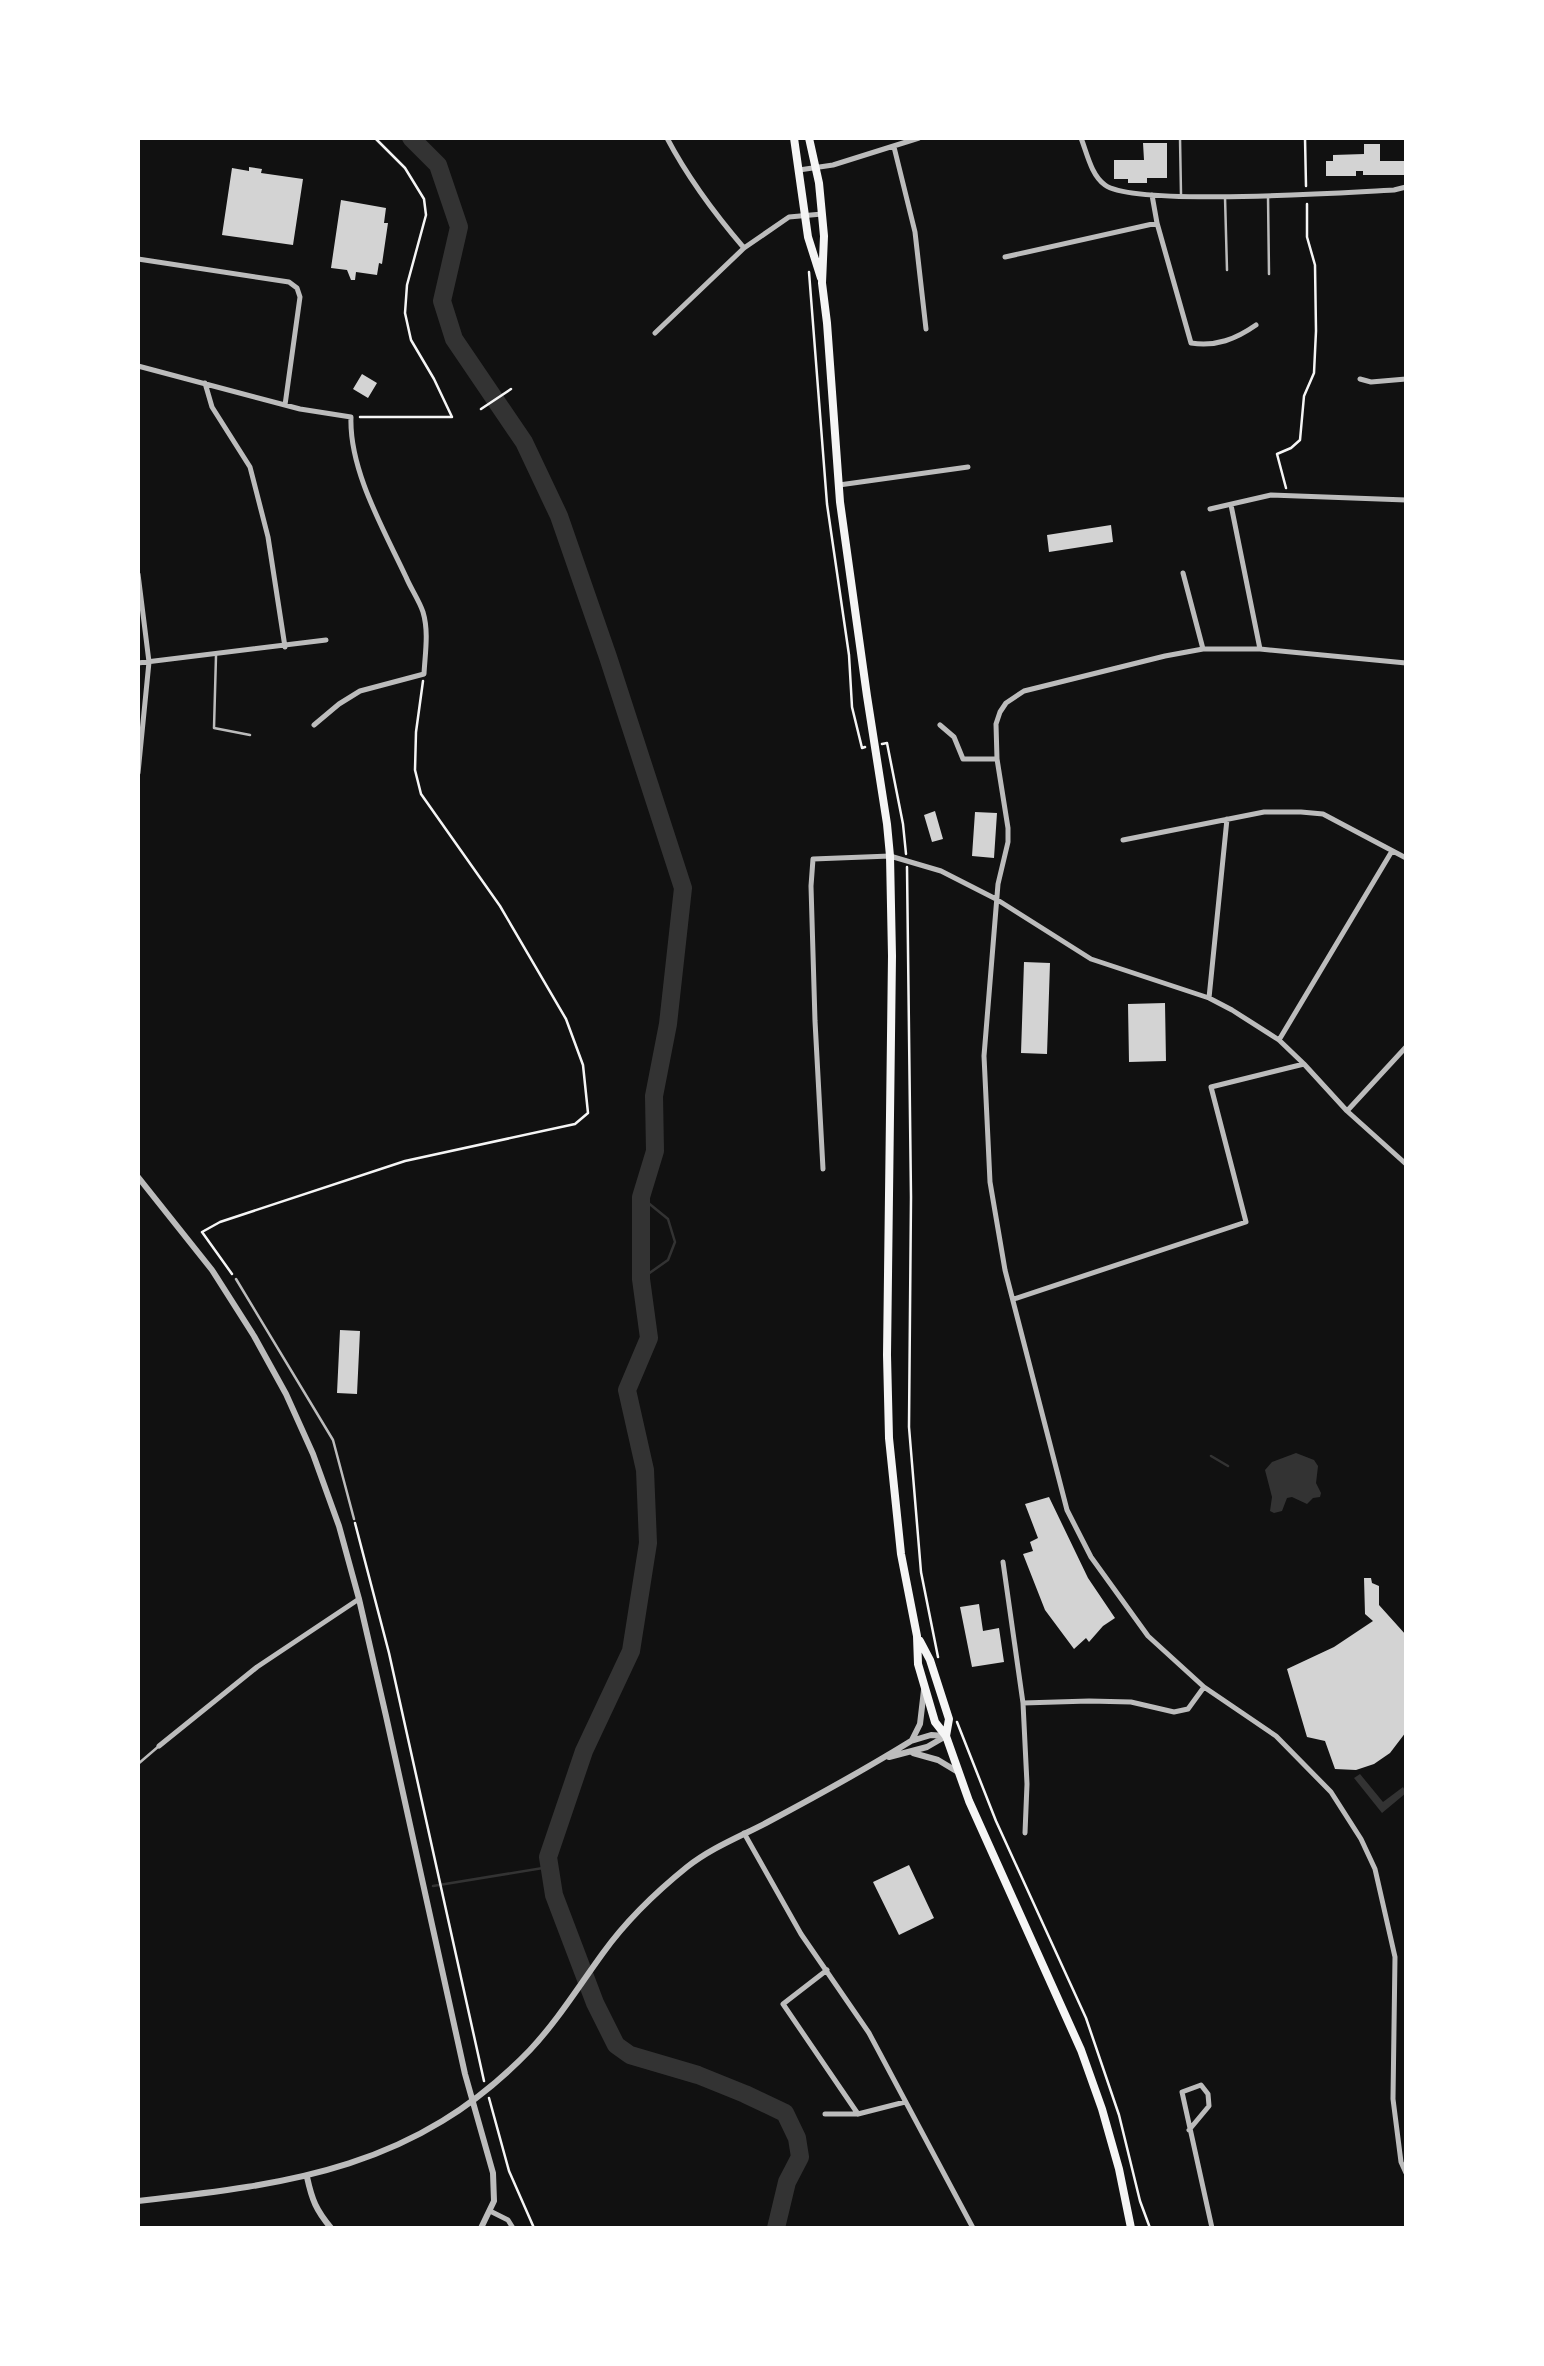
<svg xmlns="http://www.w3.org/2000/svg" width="1544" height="2366" font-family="Ubuntu,sans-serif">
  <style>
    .water { fill: #333 }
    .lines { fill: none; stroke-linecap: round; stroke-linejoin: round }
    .stream { stroke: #333; stroke-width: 2.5 }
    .river { stroke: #333; stroke-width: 18 }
    .building { fill: #d3d3d3 }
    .path { stroke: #f5f5f5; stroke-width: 2.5 }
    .service { stroke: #bcbcbc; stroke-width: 2.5 }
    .minor { stroke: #bcbcbc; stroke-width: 5 }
    .tertiary { stroke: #bcbcbc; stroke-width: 6 }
    .secondary { stroke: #f5f5f5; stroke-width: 8 }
  </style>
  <rect width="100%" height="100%" fill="#111"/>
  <path class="water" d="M1296,1453l18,7 4,6 -2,17 5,10 -1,4 -7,1 -6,6 -15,-7 -5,1 -5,13 -8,2 -4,-2 2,-14 -7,-27 7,-8z
    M1360,1774l23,28 20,-15 3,6 -24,20 -28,-35z"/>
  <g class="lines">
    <path class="stream" d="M641,1279l27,-19 7,-18 -7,-23 -27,-22
      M1211,1456l17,10
      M433,1886l116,-19"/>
    <path class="river" d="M411,138l27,27 21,62 -17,74 12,38 70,103 35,74 49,141 75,231 -15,136 -14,72 1,55 -14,46v82l8,59 -22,52 18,80 3,73 -17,108 -47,100 -36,106 6,38 41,108 21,42 14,10 68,20 47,19 40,19 12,25 3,19 -13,25 -11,46"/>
  </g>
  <path class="building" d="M1143,143h24v35h-20v5h-19v-4h-14v-19h30z
    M1364,144h16v17h26v14h-43v-4h-7v5h-30v-15h7v-6l31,-1z
    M249,167l13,2 -1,4 42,6 -10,66 -71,-10 10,-67 17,3z
    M341,200l45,8 -2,15h4l-6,41 -3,-1 -2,12 -21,-3 -1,8h-4l-4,-10 -16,-2z
    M362,374l15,9 -9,15 -15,-9z
    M1111,525l2,17 -64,10 -2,-17z
    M935,811l8,28 -11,3 -8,-27z
    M975,812l22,1 -3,45 -22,-2z
    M1024,962l26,1 -3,91 -26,-1z
    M1165,1003l1,58 -37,1 -1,-58z
    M340,1330l20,1 -3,63 -20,-1z
    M1049,1497l39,81 27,40 -12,8 -14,16 -3,-4 -12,11 -29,-39 -22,-56 10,-3 -3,-9 8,-4 -13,-34z
    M1364,1578h7l1,5 7,3v19l27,30v97l-16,21 -16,11 -18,6 -21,-1 -10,-28 -18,-4 -20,-68 47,-22 39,-26 -8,-7z
    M979,1604l4,27 16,-3 5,34 -32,5 -12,-60z
    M909,1865l25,53 -35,17 -26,-53z"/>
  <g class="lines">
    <path class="path" d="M1305,138l1,48
      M809,272l18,232 22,151 3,52 10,41 3,-1
      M481,409l30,-20
      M360,417h92l-18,-38 -23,-39 -6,-27 2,-28 19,-70 -2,-16 -19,-31 -30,-30
      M1286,488l-9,-34 14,-6 9,-8 4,-44 10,-23 2,-42 -1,-66 -8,-28v-33
      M882,744l5,-1 16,81 3,30
      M907,867l4,330 -2,230 12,145 17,85
      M232,1274l-30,-42 18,-10 185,-61 170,-37 13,-11 -5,-48 -17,-46 -66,-113 -79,-112 -6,-24 1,-38 7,-51
      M355,1523l34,130 95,428
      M957,1722l39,99 90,197 33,97 21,86 10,27
      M489,2098l20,73 25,57"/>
    <path class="service" d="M1180,138l1,56
      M1268,196l1,78
      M1225,197l2,73
      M216,656l-2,72 36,7
      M236,1279l97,161 21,79
      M138,1764l21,-18"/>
    <path class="minor" d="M667,138c21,40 47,75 77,110
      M1081,138c6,15 10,37 24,47 30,22 241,7 289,5l12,-3
      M894,147l21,85 11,97
      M799,170l34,-5 86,-27
      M1152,195l5,28 34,120c25,4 45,-4 65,-18
      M1005,257l152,-34
      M138,259l151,23 8,6 3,9 -15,108
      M655,333l89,-85 45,-31 33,-3
      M138,366l162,43 51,8c-2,53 33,113 55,160 5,12 13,23 17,35 6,20 2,42 1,62l-64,17 -21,13 -25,21
      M1360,379l11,3 35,-3
      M205,383l7,24 38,60 18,70 17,110
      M839,485l129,-18
      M1231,505l29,144
      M1210,509l61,-14 135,5
      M1183,573l20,76
      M138,574l11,88 -11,111
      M138,663l188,-23
      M1406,663l-146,-14h-57l-38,7 -141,35 -18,12 -6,9 -4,12 1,35 11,69v14l-10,42 -14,172 6,126 15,88 62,240 24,47 57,79 56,51 72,49 55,56 30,47 14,30 20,88 -2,142 8,63 5,11
      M940,725l14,12 9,22h34
      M1123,840l141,-28h37l22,2 83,44
      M1209,998l18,-179
      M1279,1040l113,-189
      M1347,1111l59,-64
      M823,1169l-8,-148 -4,-135 2,-27 77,-3 51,15 55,28 95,60 118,39 23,12 47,30 25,24 43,47 59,53
      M1014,1299l232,-77 -35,-135 93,-23
      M1003,1562l20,141
      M159,1746l98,-79 102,-68
      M744,1833l57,101 68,99 104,195
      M1025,1833l2,-49 -4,-81 66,-2 42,1 43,10 14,-3 16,-22
      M827,1970l-44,34 75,110
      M825,2114h33l47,-12
      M1189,2130l20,-24 -1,-12 -7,-9 -19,7 30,136
      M490,2211l18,9 5,8"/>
    <path class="tertiary" d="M138,1177l74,93 42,66 32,58 27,60 26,72 20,73 27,117 79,358 28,99 1,28 -13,27
      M912,1740l8,-16 4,-34
      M913,1753l25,7 20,12
      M889,1757l38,-10 19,-11
      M307,2177c5,23 9,33 24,51
      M138,2201c154,-17 278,-33 392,-151 28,-30 49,-64 73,-97 23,-32 53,-61 84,-86 24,-19 52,-30 79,-44 49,-26 98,-53 145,-82l20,-6 15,1"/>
    <path class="secondary" d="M794,138l14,99 13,41
      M809,138l10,45 5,53 -2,47 5,40 13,179 27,194 20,128 3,32 2,100 -5,399 2,83 12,116 16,82 1,28 17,58 11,14 23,65 112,249 21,59 17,60 12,59
      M920,1641l10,19 19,59 -3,17"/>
  </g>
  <rect width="1544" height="2366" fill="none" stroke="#ffffff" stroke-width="280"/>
</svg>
